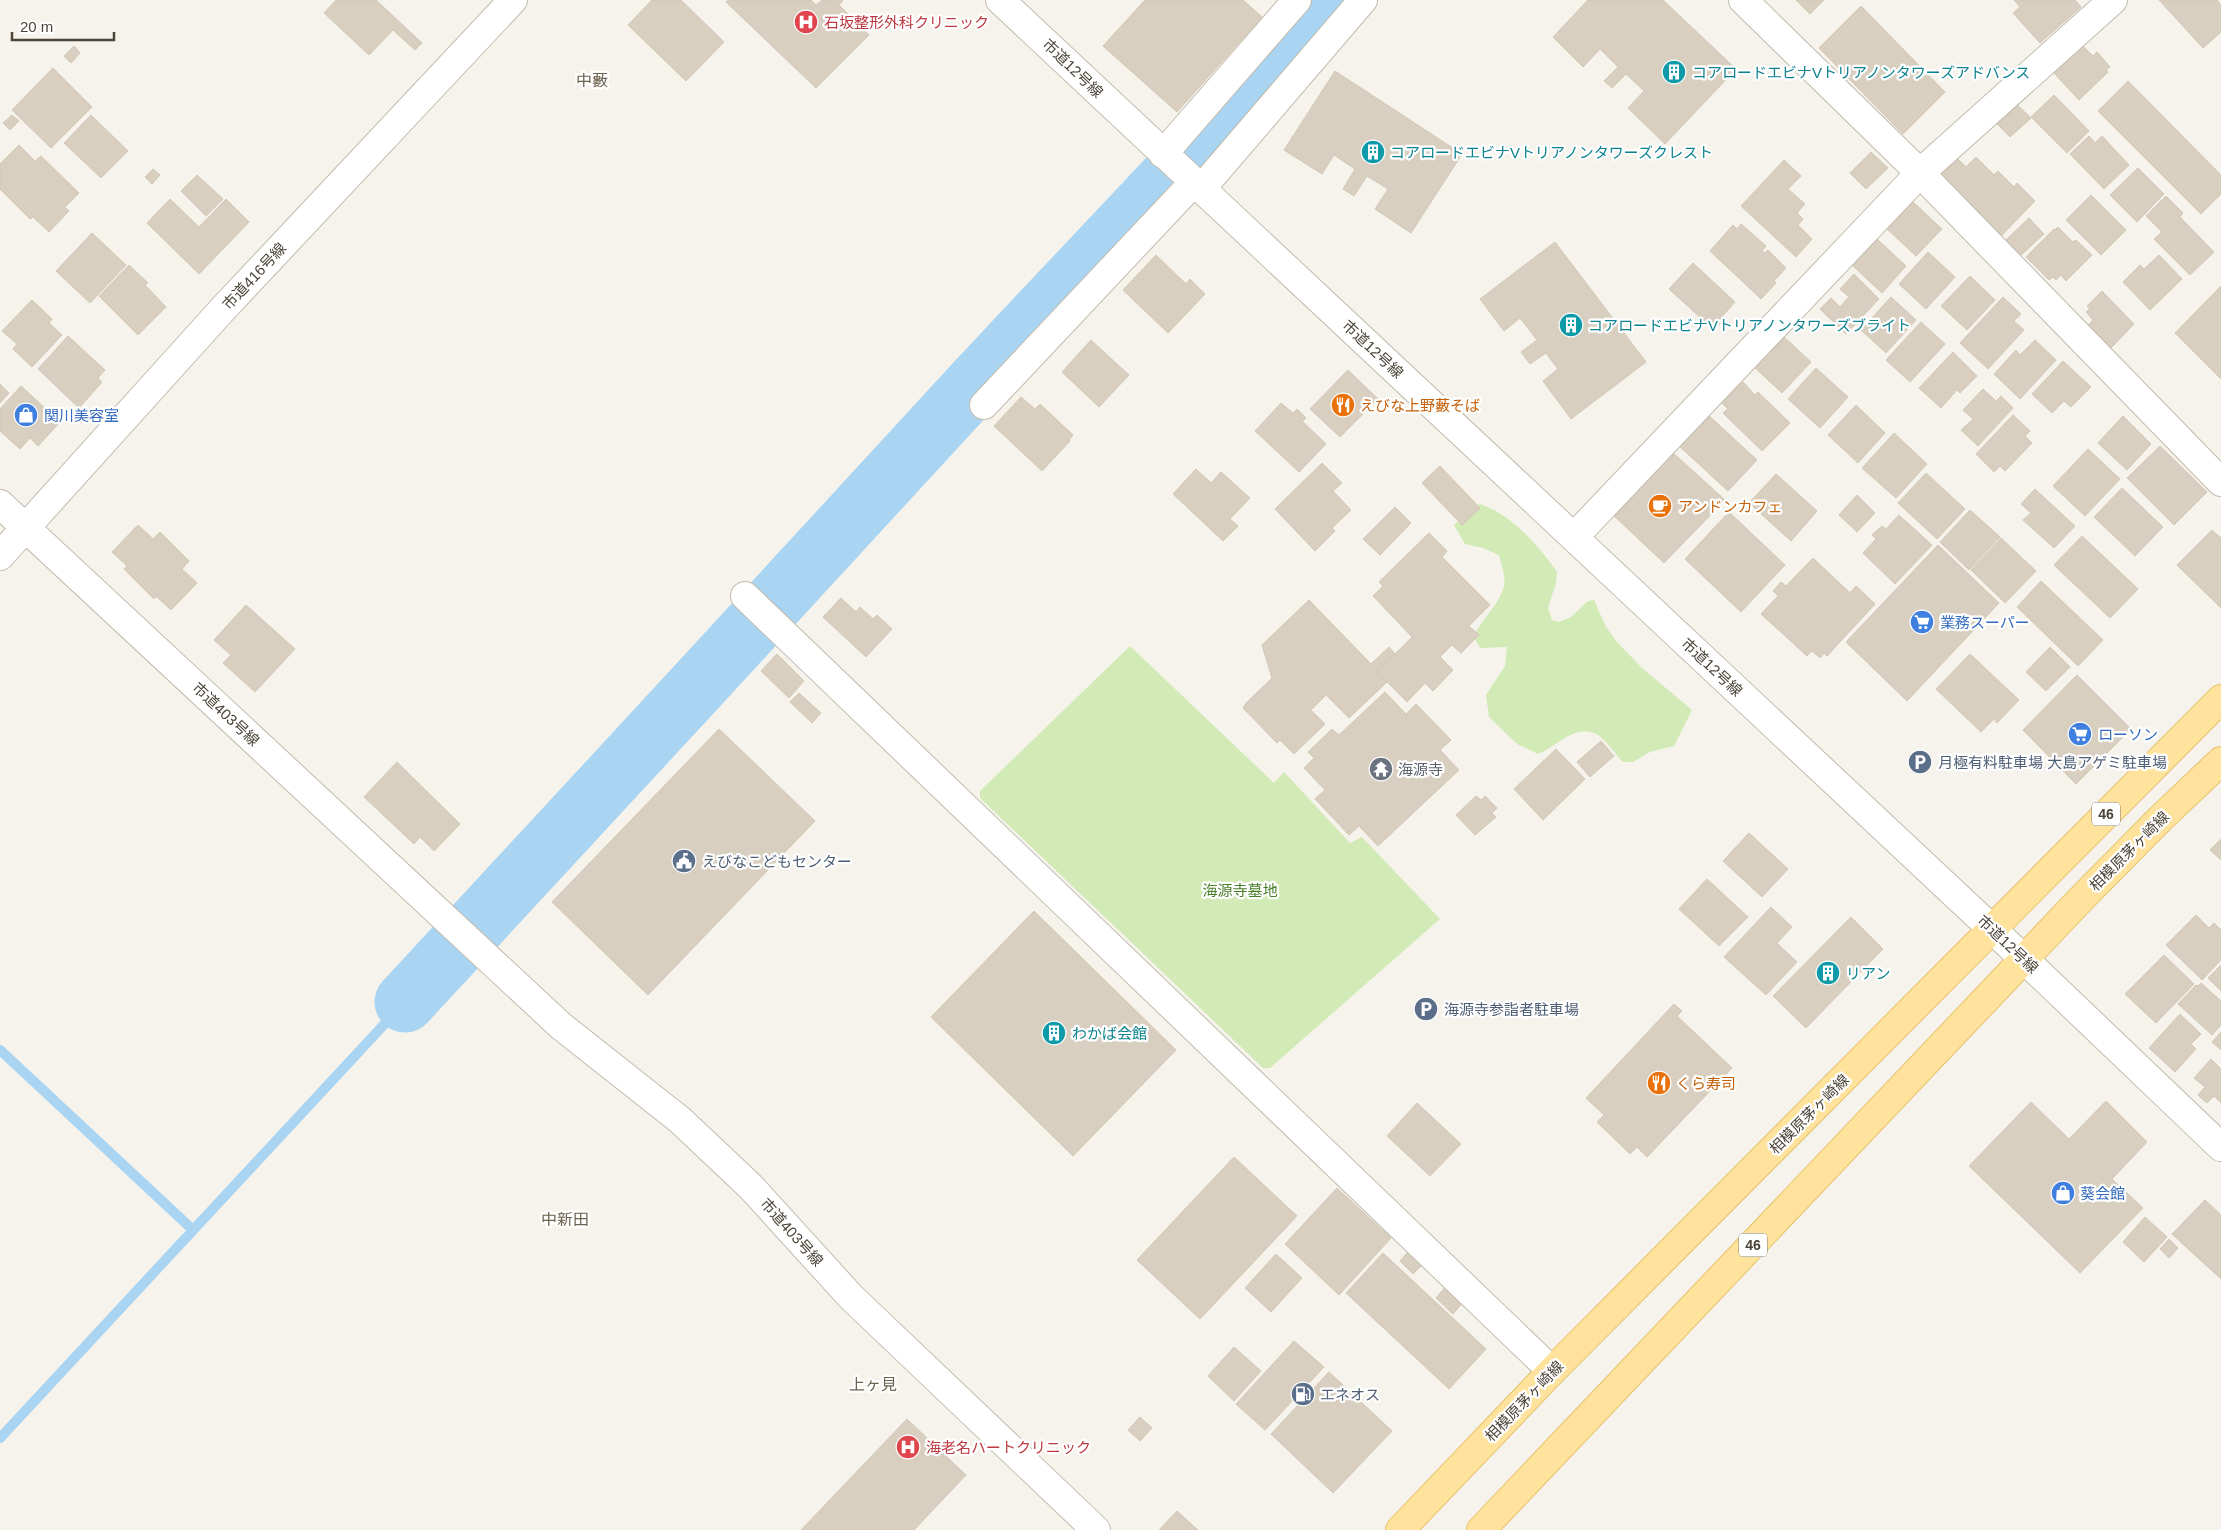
<svg xmlns="http://www.w3.org/2000/svg" width="2221" height="1530" font-family="Arial,'Noto Sans JP',sans-serif">
  <style>
    .green { fill: #d2eab5 }
    .lines { fill: none; stroke-linecap: round; stroke-linejoin: round }
    .stream { stroke: #a9d4f2; stroke-width: 10 }
    .river { stroke: #a9d4f2; stroke-width: 61 }
    .building { fill: #d8cfc1; stroke: #d3c7b4 }
    .minor-casing { stroke: #c2bbae; stroke-width: 30 }
    .major-casing { stroke: #e6c16a; stroke-width: 30 }
    .minor { stroke: #fff; stroke-width: 28 }
    .major { stroke: #ffe39c; stroke-width: 28 }
    .labels { text-anchor: middle; dominant-baseline: central; stroke-width: 4.5; stroke-linejoin: round; paint-order: stroke }
    .shield { fill: #fff; stroke: #817c74; stroke-width: 1 }
    .shield-label { font-size: 14px; font-weight: bold; fill: #4b4439 }
    .health-label { font-size: 15px; fill: #be3a42; stroke: #fff; text-anchor: start }
    .street-label { font-size: 15px; fill: #4b4439; stroke: #fff }
    .culture-label { font-size: 15px; fill: #0d838f; stroke: #fff; text-anchor: start }
    .food-label { font-size: 15px; fill: #c56008; stroke: #fff; text-anchor: start }
    .shop-label { font-size: 15px; fill: #366cbe; stroke: #fff; text-anchor: start }
    .service-label { font-size: 15px; fill: #4e5e75; stroke: #fff; text-anchor: start }
    .worship-label { font-size: 15px; fill: #5b616d; stroke: #fff; text-anchor: start }
    .park-label { font-size: 15px; fill: #4a7f2a; stroke: #fff }
    .neighbourhood-label { font-size: 16px; fill: #6e6250; stroke: #fff }
  </style>
  <rect width="100%" height="100%" fill="#f6f3ec"/>
  <path class="green" d="M1480,504c32,11 58,41 77,68l-1,11 -8,25 4,12 7,2 12,-5 17,-16 6,-1 11,25 11,16 26,27 50,42 -18,36 -24,6 -17,10h-10c-8,-8 -16,-21 -25,-27 -22,-13 -40,11 -60,19l-21,-10 -28,-27 -3,-22 19,-29 2,-19 -27,1 -6,-11c7,-18 25,-31 30,-51 2,-8 -3,-23 -5,-31l-16,-7 -18,-4 -11,-19 11,-11z
    M1130,646l144,137 10,-11 66,71 12,-6 78,82 -170,149h-7l-283,-270v-7z"/>
  <g class="lines">
    <path class="stream" d="M0,1050l193,180
      M0,1438l405,-436"/>
    <path class="river" d="M405,1002c192,-206 381,-413 572,-620 118,-127 240,-251 354,-382"/>
  </g>
  <path class="building" d="M336,0h40l46,43 -7,7 -22,-20 -24,25 -45,-42z
    M652,0h29l43,42 -38,39 -58,-56z
    M728,0h83l5,5 6,-5h21l-4,5 30,30 -53,53 -90,-86z
    M1145,0h98l19,17 -85,95 -74,-66z
    M1588,0h75l73,69 -71,75 -37,-36 16,-17 -18,-17 -14,14 -8,-7 14,-14 -18,-18 -17,18 -30,-30z
    M1796,0h28l-14,14z
    M2014,0h61l6,7 -41,36 -27,-30 7,-6z
    M2159,0h58l4,5v27l-18,16z
    M1861,6l84,86 -42,42 -84,-86z
    M2082,45l11,11 4,-4 13,15 -4,3 2,2 -29,28 -26,-28z
    M74,46l6,7 -9,10 -7,-7z
    M53,68l39,39 -41,41 -39,-38z
    M1335,71l127,83 -51,79 -36,-24 13,-20 -21,-13 -13,20 -11,-7 12,-20 -21,-14 -12,19 -38,-24z
    M2128,81l93,94v19l-20,20 -103,-103z
    M2054,95l35,36 -22,22 -36,-36z
    M2012,100l19,18 -21,19 -18,-18z
    M12,115l7,6 -9,9 -7,-7z
    M91,115l37,36 -27,27 -37,-35z
    M2089,136l6,7 7,-7 27,29 -25,24 -34,-35z
    M19,145l16,16 6,-5 38,37 -14,14 4,4 -20,21 -16,-15 -3,2 -30,-30v-25z
    M1871,152l17,16 -22,21 -16,-16z
    M1956,157l10,10 10,-10 18,18 4,-4 16,16 3,-4 18,18 -34,35 -62,-62z
    M1784,160l17,16 -13,13 17,15 -8,9 6,6 -5,6 14,14 -16,18 -55,-51z
    M2138,168l26,26 -27,28 -27,-27z
    M153,169l7,6 -8,9 -7,-7z
    M197,175l26,24 -17,17 -25,-25z
    M2091,195l35,35 -25,25 -35,-35z
    M2166,196l17,17 -3,4 34,35 -24,23 -36,-36 8,-7 -16,-16z
    M170,199l29,28 27,-28 23,23 -50,52 -52,-51z
    M1912,201l30,28 -26,27 -30,-28z
    M2029,218l15,16 -24,22 -14,-16z
    M1741,224l25,22 -4,5 3,2 3,-3 18,18 -12,13 2,2 -15,16 -51,-48 23,-26 4,4z
    M2058,227l15,15 3,-2 16,15 -26,26 -5,-6 -5,5 -3,-3 -4,3 -23,-23 28,-28 1,1z
    M92,233l34,32 -36,38 -34,-32z
    M1877,239l29,27 -24,27 -30,-28z
    M1555,242l91,120 -75,57 -28,-38 15,-12 -12,-16 -16,11 -9,-12 16,-12 -17,-22 -16,13 -24,-32z
    M1928,252l27,25 -29,32 -27,-25z
    M1156,255l30,29 4,-5 15,15 -37,39 -45,-43z
    M2159,255l23,24 -32,31 -27,-28 17,-17 4,4z
    M1693,263l42,39 -17,19 2,3 -6,6 -45,-41z
    M129,265l19,18 -3,2 21,22 -28,28 -39,-39z
    M1854,274l25,25 -33,35 -26,-25 11,-11 9,9 9,-10 -9,-8z
    M1970,276l25,24 -28,30 -26,-24z
    M2221,286v93l-46,-46z
    M2102,291l32,33 -24,25 -23,-23 6,-6 -7,-8 4,-3 -3,-3z
    M1891,297l25,23 -30,33 -25,-23z
    M2003,297l18,17 -7,7 10,9 -36,39 -28,-26z
    M32,300l20,19 -3,4 13,12 -30,32 -19,-18 4,-5 -15,-13z
    M1921,322l24,22 -35,38 -24,-22z
    M1782,335l29,27 -29,31 -29,-27z
    M68,336l37,34 -7,8 4,4 -23,26 -41,-39z
    M1091,340l38,35 -30,32 -37,-35z
    M2035,340l21,20 -36,39 -26,-25 22,-24 4,5z
    M1953,352l24,24 -17,17 -3,-3 -16,18 -22,-20z
    M2063,361l28,26 -20,20 -7,-6 -12,12 -20,-19z
    M1816,368l32,29 -28,31 -32,-29z
    M1348,370l30,29 -38,38 -30,-28z
    M1743,382l12,13 3,-3 32,31 -28,28 -39,-38 5,-4 -6,-6z
    M0,384l9,9 -9,10z
    M21,386l39,36 -22,24 -8,-8 -10,11 -20,-18v-22z
    M1983,389l13,12 5,-5 12,12 -35,38 -17,-16 12,-11 -10,-9z
    M1021,397l14,12 5,-5 33,31 -4,5 1,1 -28,30 -48,-45z
    M1281,403l12,10 4,-4 9,9 -4,3 24,23 -27,28 -44,-41z
    M1856,405l29,28 -27,30 -30,-28z
    M1706,413l51,47 -29,31 -51,-47z
    M2013,415l17,16 -5,5 7,7 -27,28 -5,-5 -6,6 -18,-18z
    M2123,416l28,28 -24,26 -29,-27z
    M1894,433l33,31 -31,34 -34,-30z
    M2160,446l47,46 -33,33 -47,-47z
    M2088,449l32,30 -35,37 -32,-30z
    M1670,450l55,50 -61,63 -53,-50z
    M1322,463l20,20 -9,8 18,19 -19,18 3,3 -20,20 -40,-42z
    M1440,466l40,42 -18,17 -40,-42z
    M1196,469l15,14 10,-11 29,26 -20,21 8,7 -15,15 -50,-47z
    M1926,473l39,36 -28,30 -39,-36z
    M1776,474l41,37 -26,30 -42,-38z
    M2122,488l41,39 -28,29 -41,-39z
    M2035,489l40,37 -21,22 -31,-28 8,-7 -10,-9z
    M1857,495l18,18 -18,19 -18,-17z
    M1395,507l16,16 -31,32 -17,-16z
    M1970,510l30,27 -31,33 -29,-28z
    M1729,512l56,53 -44,47 -56,-53z
    M1899,515l33,30 -37,39 -32,-31 13,-14 -4,-4 10,-9 4,3z
    M138,525l15,14 7,-7 29,29 -7,8 15,14 -26,27 -15,-14 -2,3 -30,-30 3,-3 -15,-14z
    M2212,530l9,8v70l-44,-43z
    M1429,533l18,18 -5,6 48,48 -21,21 10,9 -18,18 -9,-8 -12,12 13,13 -20,21 -8,-8 -18,19 -30,-30 35,-35 -39,-41 10,-10 -4,-4z
    M2082,536l56,53 -28,29 -56,-53z
    M2001,538l35,33 -31,32 -34,-33z
    M1938,545l61,58 -92,98 -61,-59z
    M1813,558l37,35 6,-7 19,18 -48,52 -3,-3 -4,5 -8,-7 -5,5 -46,-42 17,-18 -5,-5 8,-9 5,4z
    M2041,581l62,59 -25,26 -61,-59z
    M841,598l15,14 4,-5 13,12 4,-4 15,14 -26,28 -43,-40z
    M1309,600l62,64 18,-17 6,7 -18,18 10,10 -38,36 -23,-23 -15,15 14,14 -31,30 -14,-14 -3,3 -34,-35 3,-5 26,-25 -10,-33z
    M246,605l49,44 -40,43 -32,-29 8,-8 -17,-15z
    M2050,647l20,20 -24,24 -20,-19z
    M777,654l27,27 -15,17 -28,-27z
    M1970,654l49,46 -22,23 -3,-4 -13,13 -45,-43z
    M2077,675l54,54 -55,55 -53,-54z
    M1385,692l21,22 10,-10 35,36 -11,10 19,20 -81,76 -19,-20 -10,9 -34,-36 10,-9 -21,-22 10,-10 -6,-6 24,-23 7,6z
    M799,693l22,20 -9,10 -22,-21z
    M719,729l96,92 -167,174 -96,-93z
    M1601,741l13,15 -24,21 -13,-15z
    M1556,749l29,30 -42,41 -29,-31z
    M397,762l63,62 -26,27 -14,-14 -6,7 -50,-47z
    M1476,796l5,4 4,-4 12,12 -5,5 4,4 -21,18 -19,-20z
    M1749,833l39,36 -26,28 -39,-36z
    M2221,839v21l-11,-10z
    M1707,879l41,38 -29,29 -40,-37z
    M1771,907l21,20 -15,16 20,19 -31,33 -42,-38z
    M1034,911l142,139 -103,106 -142,-139z
    M2196,915l13,13 5,-5 7,7v30l-19,20 -36,-35z
    M1851,917l32,32 -77,79 -33,-32z
    M2164,955l30,29 -38,39 -31,-29z
    M2221,965v26l-13,-13z
    M2201,983l20,18v24l-9,10 -34,-31 18,-19 2,1z
    M1674,1004l8,7 -5,5 55,52 -85,89 -10,-10 -7,7 -33,-32 7,-7 -18,-17z
    M2180,1014l21,20 -10,10 5,5 -21,23 -26,-24z
    M2221,1032v18l-9,-8z
    M2211,1059l10,10v34l-7,-7 -7,7 -9,-8 7,-8 -11,-9z
    M2106,1101l41,41 -35,37 31,29 -63,65 -111,-107 62,-64 38,37z
    M1417,1103l44,41 -31,32 -43,-40z
    M1234,1157l63,59 -97,103 -63,-59z
    M1337,1188l54,50 -52,57 -54,-51z
    M2205,1200l16,15v64l-49,-45z
    M2145,1217l22,20 -23,25 -21,-20z
    M2169,1239l9,9 -9,10 -9,-9z
    M1383,1253l103,96 -37,40 -103,-96z
    M1407,1253l14,13 -8,8 -13,-13z
    M1276,1254l26,24 -31,34 -26,-24z
    M1446,1286l17,16 -10,12 -17,-16z
    M1294,1341l30,26 -59,63 -29,-26z
    M1234,1347l27,24 -27,30 -26,-25z
    M1329,1372l63,59 -59,62 -62,-59z
    M1140,1417l12,11 -12,13 -12,-11z
    M907,1419l59,56 -52,55h-113z
    M1177,1511l21,19h-39z"/>
  <g class="lines">
    <g class="minor-casing">
      <path id="minor" d="M1000,0l1024,959 197,188
        M1743,0l177,173 301,309
        M1163,154l134,-154
        M1201,189l162,-189
        M984,405l210,-223
        M0,504l561,522 119,94 71,67 100,110 245,233
        M1574,537l346,-364 193,-173
        M0,556l222,-246 291,-310
        M745,596l807,775"/>
    </g>
    <g class="major-casing">
      <path id="major" d="M1400,1530l152,-159 669,-672
        M1481,1530l601,-632 78,-79 61,-58"/>
    </g>
    <use href="#minor" class="minor"/>
    <use href="#major" class="major"/>
  </g>
  <defs>
    <g id="hospital-disc" transform="scale(1.25)"><circle r="9.5" fill="#e0444e" stroke="#fff"/><path d="M-5-5h3v3.5h4V-5h3V5h-3V1.5h-4V5h-3Z" fill="#fff"/></g>
    <g id="building-disc" transform="scale(1.25)"><circle r="9.5" fill="#0f9aa8" stroke="#fff"/><path d="M-4-6H4V6H1V3H-1V6H-4ZM-2.5-4.3h1.7v1.8h-1.7ZM.8-4.3h1.7v1.8H.8ZM-2.5-1h1.7V.8h-1.7ZM.8-1h1.7V.8H.8Z" fill="#fff"/></g>
    <g id="restaurant-disc" transform="scale(1.25)"><circle r="9.5" fill="#e8710a" stroke="#fff"/><path d="M-5-6h1v4h1v-4h1v4h1v-4h1v5L-1.5 .5V6h-2V.5L-5-1ZM5-6V6H3V1.5H1.5Q1.5-4 5-6Z" fill="#fff"/></g>
    <g id="shop-disc" transform="scale(1.25)"><circle r="9.5" fill="#3f7fe0" stroke="#fff"/><path d="M-5-2.5h2.3a2.7 3.5 0 0 1 5.4 0H5L5.5 6h-11ZM-1.5-2.5h3a1.5 2.3 0 0 0-3 0Z" fill="#fff"/></g>
    <g id="cafe-disc" transform="scale(1.25)"><circle r="9.5" fill="#e8710a" stroke="#fff"/><path d="M-5.5-4.5H6V0H3Q3 3.5 0 3.5H-2.5Q-5.5 3.5-5.5 0ZM3-3.2v2h1.7v-2ZM-6 4.5H4V6H-6Z" fill="#fff"/></g>
    <g id="supermarket-disc" transform="scale(1.25)"><circle r="9.5" fill="#3f7fe0" stroke="#fff"/><path d="M-6-5.5h2.5l.6 2H6L4.5 2H-2.5L-4.4-4H-6ZM-1.5 3.2a1.3 1.3 0 1 0 .1 0ZM3 3.2a1.3 1.3 0 1 0 .1 0Z" fill="#fff"/></g>
    <g id="parking-disc" transform="scale(1.25)"><circle r="9.5" fill="#5c6f8a" stroke="#fff"/><path d="M-3.5-5.5H1a3.5 3.5 0 0 1 0 7H-1V5.5H-3.5ZM-1-3.4V-.6H.8a1.4 1.4 0 0 0 0-2.8Z" fill="#fff"/></g>
    <g id="temple-disc" transform="scale(1.25)"><circle r="9.5" fill="#6b7280" stroke="#fff"/><path d="M0-6L5-2H3V0L6.5 2.5H4V6H1.5V3h-3V6H-4V2.5H-6.5L-3 0V-2H-5Z" fill="#fff"/></g>
    <g id="civic-disc" transform="scale(1.25)"><circle r="9.5" fill="#5c6f8a" stroke="#fff"/><path d="M-.6-6.5H3V-4.5H.6V-3L4-1V1h2V6H-6V1h2V-1L-.6-3ZM-1.2 2.5V6h2.4V2.5Z" fill="#fff"/></g>
    <g id="fuel-disc" transform="scale(1.25)"><circle r="9.5" fill="#5c6f8a" stroke="#fff"/><path d="M-5.5-6h7V0h2V4h1.3V-2.5L3-4.5l.8-.8L6-3V5H2.5V1h-1V6h-7ZM-4.2-4.7v3.2H.2V-4.7Z" fill="#fff"/></g>
  </defs>
  <g fill-rule="evenodd">
    <use href="#hospital-disc" x="806" y="22"/>
    <use href="#building-disc" x="1674" y="72"/>
    <use href="#building-disc" x="1373" y="152"/>
    <use href="#building-disc" x="1571" y="325"/>
    <use href="#restaurant-disc" x="1343" y="405"/>
    <use href="#shop-disc" x="26" y="415"/>
    <use href="#cafe-disc" x="1660" y="506"/>
    <use href="#supermarket-disc" x="1922" y="622"/>
    <use href="#supermarket-disc" x="2080" y="734"/>
    <use href="#parking-disc" x="1920" y="762"/>
    <use href="#temple-disc" x="1381" y="769"/>
    <use href="#civic-disc" x="684" y="861"/>
    <use href="#building-disc" x="1828" y="973"/>
    <use href="#parking-disc" x="1426" y="1009"/>
    <use href="#building-disc" x="1054" y="1033"/>
    <use href="#restaurant-disc" x="1659" y="1083"/>
    <use href="#shop-disc" x="2063" y="1193"/>
    <use href="#fuel-disc" x="1303" y="1394"/>
    <use href="#hospital-disc" x="908" y="1447"/>
  </g>
  <g class="labels">
    <g class="shield">
      <rect x="2092" y="802.5" width="28" height="23" rx="4"/>
      <rect x="1739" y="1233.5" width="28" height="23" rx="4"/>
    </g>
    <g class="shield-label">
      <text x="2106" y="814">46</text>
      <text x="1753" y="1245">46</text>
    </g>
    <g class="health-label">
      <text x="824" y="22">石坂整形外科クリニック</text>
      <text x="926" y="1447">海老名ハートクリニック</text>
    </g>
    <g class="street-label">
      <text transform="translate(1073 68) rotate(44)">市道12号線</text>
      <text transform="translate(254 276) rotate(-47)">市道416号線</text>
      <text transform="translate(1373 349) rotate(43)">市道12号線</text>
      <text transform="translate(1712 667) rotate(43)">市道12号線</text>
      <text transform="translate(226 714) rotate(43)">市道403号線</text>
      <text transform="translate(2129 851) rotate(-45)">相模原茅ヶ崎線</text>
      <text transform="translate(2008 944) rotate(43)">市道12号線</text>
      <text transform="translate(1809 1114) rotate(-45)">相模原茅ヶ崎線</text>
      <text transform="translate(792 1232) rotate(48)">市道403号線</text>
      <text transform="translate(1524 1401) rotate(-46)">相模原茅ヶ崎線</text>
    </g>
    <g class="culture-label">
      <text x="1692" y="72">コアロードエビナVトリアノンタワーズアドバンス</text>
      <text x="1390" y="152">コアロードエビナVトリアノンタワーズクレスト</text>
      <text x="1588" y="325">コアロードエビナVトリアノンタワーズブライト</text>
      <text x="1846" y="973">リアン</text>
      <text x="1072" y="1033">わかば会館</text>
    </g>
    <g class="food-label">
      <text x="1360" y="405">えびな上野藪そば</text>
      <text x="1678" y="506">アンドンカフェ</text>
      <text x="1676" y="1083">くら寿司</text>
    </g>
    <g class="shop-label">
      <text x="44" y="415">関川美容室</text>
      <text x="1940" y="622">業務スーパー</text>
      <text x="2098" y="734">ローソン</text>
      <text x="2080" y="1193">葵会館</text>
    </g>
    <g class="service-label">
      <text x="1938" y="762">月極有料駐車場 大島アゲミ駐車場</text>
      <text x="702" y="861">えびなこどもセンター</text>
      <text x="1444" y="1009">海源寺参詣者駐車場</text>
      <text x="1320" y="1394">エネオス</text>
    </g>
    <g class="worship-label">
      <text x="1398" y="769">海源寺</text>
    </g>
    <g class="park-label">
      <text x="1240" y="890">海源寺墓地</text>
    </g>
    <g class="neighbourhood-label">
      <text x="592" y="80">中藪</text>
      <text x="565" y="1219">中新田</text>
      <text x="873" y="1384">上ヶ見</text>
    </g>
  </g>
  <path d="M12 32v8h102v-8" fill="none" stroke="#4b4439" stroke-width="2.5"/>
  <text x="20" y="32" font-size="15" fill="#4b4439" stroke="#ffffff" stroke-width="4" paint-order="stroke">20 m</text>
</svg>
